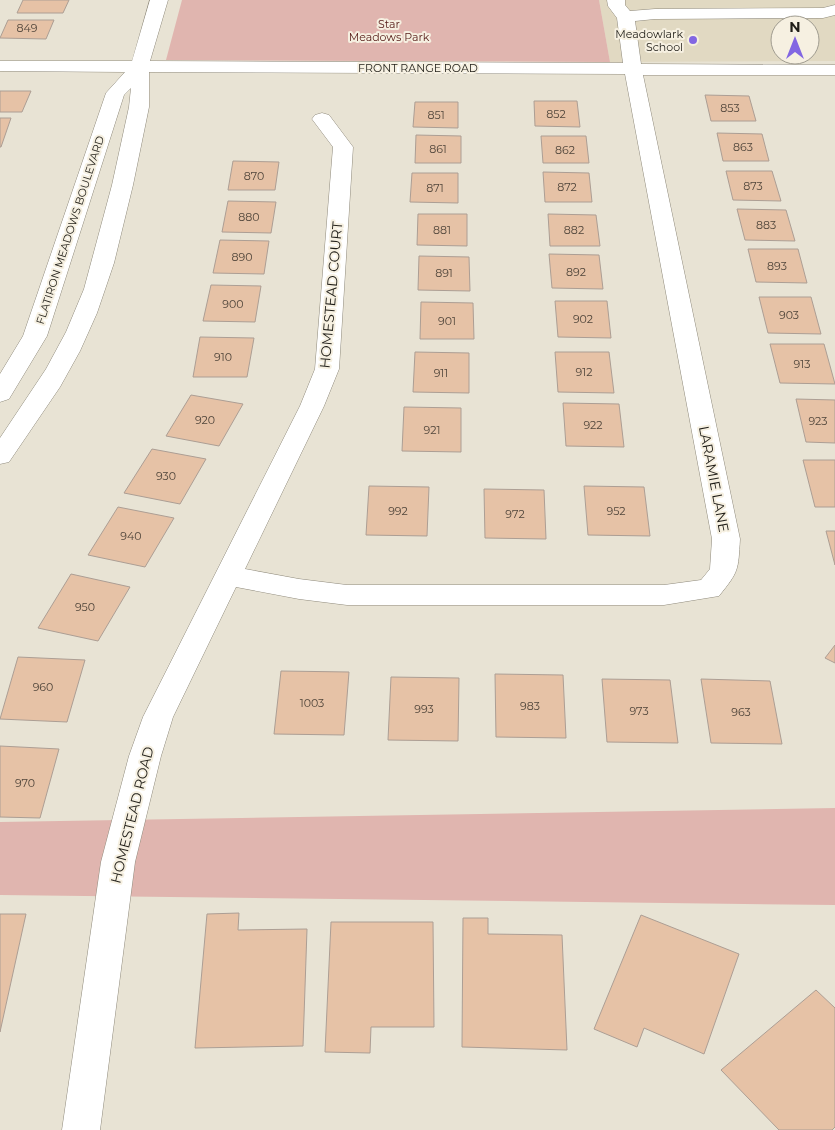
<svg xmlns="http://www.w3.org/2000/svg" width="835" height="1130" font-family="Montserrat,sans-serif">
  <style>
    .built { fill: #e1d9c2; fill-rule: evenodd }
    .green { fill: #e0b5af }
    .building { fill: #e6c2a6; stroke: #ac9e94 }
    .lines { fill: none; stroke-linecap: round; stroke-linejoin: round }
    .minor-casing { stroke: #8f8a7c; stroke-width: 1 }
    .minor { fill: #fff; fill-rule: evenodd }
    .poi-dot { fill: #8266e2; stroke: #f6f0e1; stroke-width: 2 }
    .labels { text-anchor: middle; dominant-baseline: central; stroke-width: 4; stroke-linejoin: round; paint-order: stroke }
    .far-park-label { font-size: 11px; fill: #59201c; stroke: #f6f0e1 }
    .number-label { font-size: 11px; fill: #51463b }
    .far-poi-label { font-size: 11px; fill: #1f1d17; stroke: #f6f0e1; text-anchor: end }
    .far-street-label { font-size: 11px; fill: #1f1d17; stroke: #f6f0e1 }
    .street-label { font-size: 14px; fill: #1f1d17; stroke: #f6f0e1 }
  </style>
  <rect width="100%" height="100%" fill="#e8e3d4"/>
  <path class="built" d="M599,0h236v61l-225,1zM780,25h30v30h-30z"/>
  <path class="green" d="M182,0h417l11,62 -444,-2z
    M835,808v97l-835,-10v-73z"/>
  <path class="building" d="M23,0h46l-6,13h-46z
    M8,20h46l-8,19 -46,-1z
    M0,91h31l-9,21h-22z
    M705,95l44,1 7,25h-45z
    M534,101h43l3,26 -45,-1z
    M415,102h43v26l-45,-1z
    M0,118h11l-10,29h-1z
    M717,133l45,1 7,27h-46z
    M416,135l45,1v27h-46z
    M541,136h45l3,27h-46z
    M233,161l46,1 -4,28h-47z
    M726,171h46l9,30 -48,-1z
    M543,172l46,1 3,29h-47z
    M412,173h46v30l-48,-1z
    M228,201l48,1 -5,31 -49,-1z
    M737,209l49,1 9,31 -50,-1z
    M418,214h49v32l-50,-1z
    M548,214l48,1 4,31h-50z
    M220,240l49,1 -5,33 -51,-1z
    M748,249h50l9,34 -51,-1z
    M549,254l50,1 4,34 -51,-1z
    M419,256l50,1 1,34 -52,-1z
    M211,285l50,1 -6,36 -52,-1z
    M759,297h52l10,37 -53,-1z
    M555,301h52l4,37 -53,-1z
    M421,302l52,1 1,36h-54z
    M200,337l54,1 -7,39h-54z
    M770,344h54l11,40 -55,-1z
    M415,352l54,1v40l-56,-1z
    M555,352h54l5,41 -56,-1z
    M191,395l52,9 -24,42 -53,-10z
    M796,399l39,1v43l-29,-1z
    M563,403l56,1 5,43 -58,-1z
    M404,407l57,1v44l-59,-1z
    M152,449l54,10 -26,45 -56,-11z
    M803,460h32v47h-20z
    M369,486l60,1 -2,49 -61,-1z
    M584,486l60,1 6,49 -62,-1z
    M484,489l60,1 2,49 -61,-1z
    M118,507l56,11 -29,49 -57,-12z
    M826,531h9v34z
    M71,574l59,13 -32,54 -60,-13z
    M835,645v18l-10,-5z
    M18,657l67,3 -18,62 -67,-3z
    M281,671l68,1 -5,63 -70,-1z
    M495,674l68,1 3,63 -70,-1z
    M391,677l68,1 -1,63 -70,-1z
    M602,679l68,1 8,63 -71,-1z
    M701,679l69,2 12,63 -71,-1z
    M0,746l59,3 -19,69 -40,-1z
    M239,913l-1,17 69,-1 -4,117 -108,2 12,-134z
    M0,914h26l-26,118z
    M641,915l98,39 -35,100 -60,-26 -7,19 -43,-18z
    M463,918h25v16l74,1 5,115 -105,-3z
    M331,922h102l1,105h-63l-1,26 -45,-1z
    M816,990l19,18v119l-3,3h-53l-58,-60z"/>
  <g class="lines">
    <g class="minor-casing">
      <path id="minor" d="M150,0h18l-18,61 473,2 -6,-45 -9,-12 -1,-6h18v5l5,6 25,-2 168,-1 12,-3v10l-12,3 -168,1 -20,2 6,43 194,1v10h-192l97,464c-2,32 -1,32 -21,57l-55,9h-317l-48,-6 -63,-12 -63,130 -12,39 -26,106 -35,268h-38l39,-268 28,-106 14,-39 157,-311 15,-37 18,-222 -21,-28 3,-4 7,-2 7,2 24,32 -14,222 -15,37 -79,163 54,10 48,6h317l37,-5 9,-11 2,-30 -87,-465 -476,-2v35l-16,78 -19,78 -17,50 -17,38 -20,36 -51,75 -9,2v-26l46,-69 20,-37 18,-43 28,-104 17,-78 2,-19 -7,7 -77,241 -38,63 -9,3v-28l23,-38 83,-243 19,-21 -125,-1v-10h132z"/>
    </g>
    <use href="#minor" class="minor"/>
  </g>
  <circle class="poi-dot" cx="693" cy="40" r="5"/>
  <g class="labels">
    <g class="far-park-label">
      <text x="389" y="24">Star<tspan x="389" dy="13">Meadows Park</tspan></text>
    </g>
    <g class="number-label">
      <text x="27" y="28">849</text>
      <text x="730" y="108">853</text>
      <text x="556" y="114">852</text>
      <text x="436" y="115">851</text>
      <text x="743" y="147">863</text>
      <text x="438" y="149">861</text>
      <text x="565" y="150">862</text>
      <text x="254" y="176">870</text>
      <text x="753" y="186">873</text>
      <text x="567" y="187">872</text>
      <text x="435" y="188">871</text>
      <text x="249" y="217">880</text>
      <text x="766" y="225">883</text>
      <text x="442" y="230">881</text>
      <text x="574" y="230">882</text>
      <text x="242" y="257">890</text>
      <text x="777" y="266">893</text>
      <text x="576" y="272">892</text>
      <text x="444" y="273">891</text>
      <text x="233" y="304">900</text>
      <text x="789" y="315">903</text>
      <text x="583" y="319">902</text>
      <text x="447" y="321">901</text>
      <text x="223" y="357">910</text>
      <text x="802" y="364">913</text>
      <text x="584" y="372">912</text>
      <text x="441" y="373">911</text>
      <text x="205" y="420">920</text>
      <text x="818" y="421">923</text>
      <text x="593" y="425">922</text>
      <text x="432" y="430">921</text>
      <text x="166" y="476">930</text>
      <text x="398" y="511">992</text>
      <text x="616" y="511">952</text>
      <text x="515" y="514">972</text>
      <text x="131" y="536">940</text>
      <text x="85" y="607">950</text>
      <text x="43" y="687">960</text>
      <text x="312" y="703">1003</text>
      <text x="530" y="706">983</text>
      <text x="424" y="709">993</text>
      <text x="639" y="711">973</text>
      <text x="741" y="712">963</text>
      <text x="25" y="783">970</text>
    </g>
    <g class="far-poi-label">
      <text x="683" y="34">Meadowlark<tspan x="683" dy="13">School</tspan></text>
    </g>
    <g class="far-street-label">
      <text x="418" y="68">FRONT RANGE ROAD</text>
      <text transform="translate(70 230) rotate(-72)">FLATIRON MEADOWS BOULEVARD</text>
    </g>
    <g class="street-label">
      <text transform="translate(331 295) rotate(-85)">HOMESTEAD COURT</text>
      <text transform="translate(714 479) rotate(79)">LARAMIE LANE</text>
      <text transform="translate(132 815) rotate(-76)">HOMESTEAD ROAD</text>
    </g>
  </g>
  <g transform="translate(795 40)"><circle r="24" fill="#f6f0e1" stroke="#a09c90"/>
  <path d="M0-4L9 19L0 12L-9 19Z" fill="#8266e2"/>
  <text y="-8" font-size="14" font-weight="bold" text-anchor="middle" fill="#1f1d17">N</text>
  </g>
</svg>
